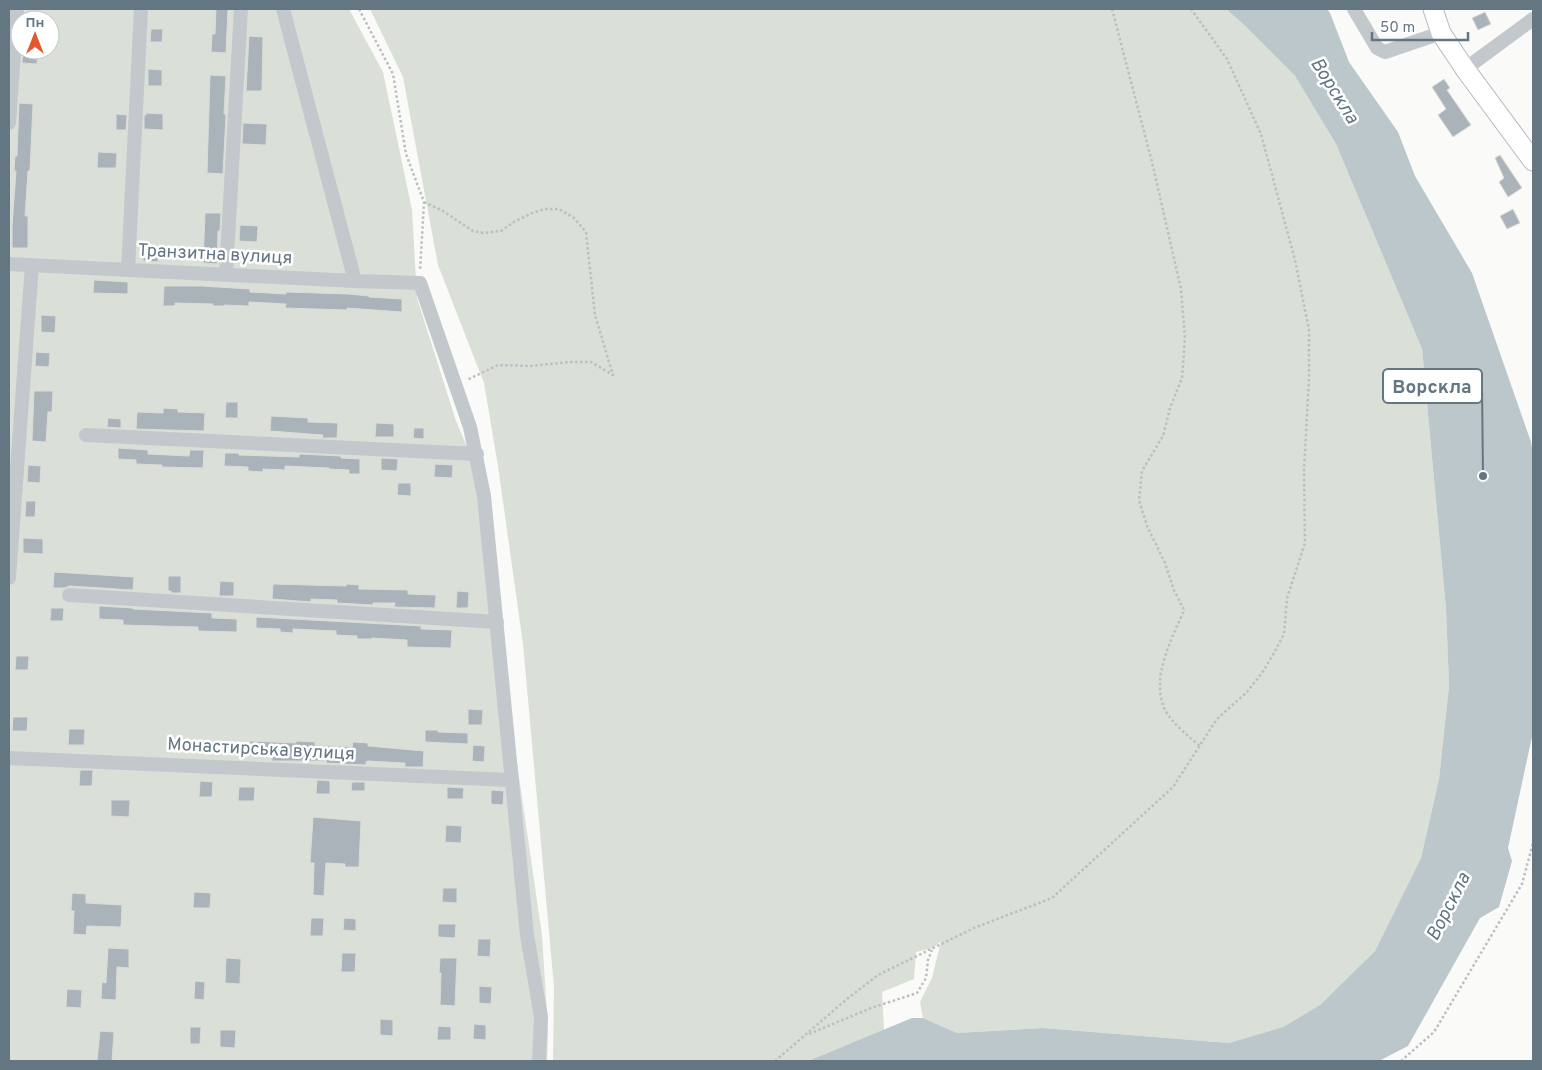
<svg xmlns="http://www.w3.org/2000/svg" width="1542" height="1070" font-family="Overpass,sans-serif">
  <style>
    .green { fill: #dadfd7; fill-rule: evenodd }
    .water { fill: #bbc7cb }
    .building { fill: #aab3b9; stroke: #dcdcda }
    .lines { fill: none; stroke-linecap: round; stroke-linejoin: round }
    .secondary-casing { stroke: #b3babf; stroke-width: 21 }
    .path { stroke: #bbbfc2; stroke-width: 2.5; stroke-dasharray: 2.5 2.5; stroke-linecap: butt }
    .street { stroke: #c3c8cc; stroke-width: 14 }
    .secondary { stroke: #fff; stroke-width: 19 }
    .labels { text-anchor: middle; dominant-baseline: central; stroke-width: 5; stroke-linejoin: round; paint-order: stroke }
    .street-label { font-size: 18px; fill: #657683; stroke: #fff }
    .water-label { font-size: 19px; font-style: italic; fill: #60757c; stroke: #fff }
    .leader { fill: none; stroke: #657683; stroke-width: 2 }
    .callout-dot { fill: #657683; stroke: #fff; stroke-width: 2 }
    .callout { fill: #fff; stroke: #657683; stroke-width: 2 }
    .callout-label { font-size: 19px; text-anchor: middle; font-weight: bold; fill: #657683 }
  </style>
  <rect width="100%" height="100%" fill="#fafaf8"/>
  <path class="green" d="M9,9h340l34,63 29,138 5,88 39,123 17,40 69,474 6,95 -1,31h-538zM20,20h30v30h-30z
    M370,9h856l16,14 53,53 41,68 86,205 24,260 3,77 -10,93 -18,79 -46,93 -55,54 -37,22 -54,16 -186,-15 -86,5 -34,-15 -3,-16 12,-24 9,-37 -8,7 -17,4 -2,27 -32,13 2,38 -76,31h-255l1,-74 -31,-343 -25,-178 -14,-83 -46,-118 -35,-188z"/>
  <path class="water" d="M1226,9h101l3,4 19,49 49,70 17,44 57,97 59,169 2,12v278l-25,116 4,13 -13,46 -19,11 -72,128 -29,15h-571l104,-43h11l34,15 86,-5 186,15 54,-16 37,-22 55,-54 46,-93 18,-79 10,-93 -3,-77 -24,-260 -86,-205 -41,-68 -53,-53z"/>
  <path class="building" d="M216,9h12l-2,44 -15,-1 1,-18h3z
    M1485,12l6,12 -13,6 -6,-12z
    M151,29h12l-1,13h-12z
    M249,36l14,1 -1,54h-16z
    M23,50h15l-1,14 -15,-1z
    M148,69l14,1v16h-14z
    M210,75l16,1 -2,38h2l-3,60 -16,-1z
    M1444,79l6,9 -3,2 24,35 -18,12 -15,-22 8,-6 -14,-22z
    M19,103l14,1 -3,67h-2l-3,45h3v32h-16v-21l4,-56h-2l1,-15h2z
    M146,113l17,1v16l-19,-1v-14h2z
    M116,114l11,1 -1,15h-10z
    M243,123l24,1 -1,21 -24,-1z
    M98,152l19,1 -1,15h-19z
    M1500,155l22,33 -14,9 -9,-15 5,-4 -9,-20z
    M1513,209l7,14 -13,6 -7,-13z
    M205,213h16l-1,18h-2l-1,33 -14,-1z
    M240,225l18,1 -1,16 -18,-1z
    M143,251l15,1v10l-15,-1z
    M94,280l34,2v12l-35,-1z
    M164,286h37l49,3v3l36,2v-2l62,2 21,2v1l33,2v13l-55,-4v2l-62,-2 1,-4 -37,-2v4l-25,-1v1h-11v-2l-38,-1v3h-12z
    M41,315l15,1 -1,17 -14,-1z
    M36,352l14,1 -1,14 -14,-1z
    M34,391h19l-1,21h-4l-2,30 -14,-1z
    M226,402h12v16h-13z
    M163,408l15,1v3l27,1 -1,18 -68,-2 1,-17 26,1z
    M271,416l37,2v4l30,1 -1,15h-15l1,-3 -53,-4z
    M108,418l13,1v9l-14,-1z
    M376,423l18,1v13h-19z
    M414,428h10v11l-11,-1z
    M118,448l30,2v4l41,2 1,-6h14l-1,18 -41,-1v-2l-26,-1v-4l-18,-1z
    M225,453h14v2l60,2v-3l42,2v2l19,1v15h-11v-4l-20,-1v-1l-44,-2v4l-22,-1v3l-15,-1v-4l-24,-1z
    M381,458l17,1 -1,12 -16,-1z
    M435,464l18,1 -1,13 -18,-1z
    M28,465l13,1 -1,17 -13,-1z
    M398,483h13v13l-14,-1z
    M26,501h10l-1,16h-10z
    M23,538l20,1v15l-20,-1z
    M54,572l80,5 -1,13 -63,-4 -6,2h-11z
    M168,576h13v17h-10v-2h-3z
    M220,581l14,1v14h-15z
    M273,584l73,2v-2l13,1v4l49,1v4l28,1 -1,13 -41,-1 1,-4h-22v2l-36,-2v-3l-26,-1v3l-39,-3z
    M457,591l12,1 -1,16h-12z
    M99,606l34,2v1l79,4v5l25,1v13l-39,-1v-4l-75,-2v-5l-24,-1z
    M51,608h13l-1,13h-13z
    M256,617l165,9v3l31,1 -1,18 -44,-1v-7l-35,-2v1h-15v-3l-21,-1v-4l-43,-2v4l-13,-1v-3l-24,-1z
    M16,656h13l-1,14h-13z
    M468,709l15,1 -1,15h-14z
    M13,717h15l-1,14h-15z
    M69,729h16l-1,16h-16z
    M425,730h13v2l30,1v11l-43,-2z
    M250,741l46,2v-2l19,1v3l37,2 1,-5 15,1v3l56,5 -1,16h-18v-4l-37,-2 -2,1v3l-40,-2v-2h-54v-9l-22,-1z
    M195,742h12l-1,11h-12z
    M473,745l12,1 -1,16 -12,-1z
    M80,770h13l-1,16h-13z
    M317,780l13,1v13h-14z
    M200,781l13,1 -1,15h-13z
    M352,782h13v9h-14z
    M239,787h16l-1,14h-16z
    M447,787l17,1 -1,11h-16z
    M491,790l13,1 -1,14 -12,-1z
    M111,800h19l-1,17 -18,-1z
    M313,817l48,4 -2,46h-14v-3l-19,-1 -2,33 -11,-1 1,-32h-4z
    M446,825l16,1 -1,17 -16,-1z
    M443,888h14v15l-15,-1z
    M194,892l17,1 -1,15h-17z
    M72,893l14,1v9l36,2 -1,22 -34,-1 -1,9 -13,-1 1,-23h-3z
    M311,918h13l-1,18h-13z
    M344,918l12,1v12l-13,-1z
    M438,924h18l-1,14 -17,-1z
    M478,939h13l-1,18 -13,-1z
    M108,948l21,1v19l-12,-1 -1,33 -15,-1 1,-17 4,1z
    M342,953h14l-1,19h-14z
    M226,958l15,1 -1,25 -15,-1z
    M440,958h17l-2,48 -15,-1 1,-32h-2z
    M195,981l10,1 -1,18 -10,-1z
    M479,986l13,1 -1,17 -12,-1z
    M67,989l15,1 -1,18 -15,-1z
    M380,1019l13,1v16l-13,-1z
    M474,1024l12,1v15l-13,-1z
    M438,1026l13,1v13h-14z
    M190,1027h11l-1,17h-10z
    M220,1030h16l-1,18 -15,-1z
    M100,1031l14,1 -2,29h-15z"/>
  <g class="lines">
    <g class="secondary-casing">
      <path id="secondary" d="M1433,9l8,24 24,36 68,92"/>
    </g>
    <path class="path" d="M359,9l34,65 13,80 18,48 -4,69
      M1112,9l40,153 29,127 4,50 -3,39 -12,30 -7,28 -21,35 -3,29 8,26 18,37 9,27 10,20c-12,29 -34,68 -19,100 7,13 24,27 35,36
      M424,202l19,9 30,20 10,2 18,-2 13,-9 16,-8 14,-5h15l15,9 12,14 9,83 18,60 -22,-13h-21l-39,4 -33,-1 -31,15
      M809,1034l62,-26 46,-15 9,-15 2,-18 4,-10
      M775,1061l72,-62 31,-24 96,-47 78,-30 121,-111 44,-68 30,-27 15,-19 12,-20 10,-19 3,-36 18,-55 -1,-74 5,-90v-49l-14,-70 -34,-126 -34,-75 -36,-50
      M1401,1061l33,-29 88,-148 11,-41"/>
    <path class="street" d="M283,9l72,272
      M1354,9l23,39 8,4 56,-19
      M1465,69l68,-50
      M9,123l8,-114
      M9,264l346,17 65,2 50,144 14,69 43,439 14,82 -2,44
      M128,270l13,-261
      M226,274l15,-265
      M86,435l391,19
      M9,578l23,-313
      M69,595l428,27
      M9,758l503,22"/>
    <use href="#secondary" class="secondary"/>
  </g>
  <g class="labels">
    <g class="street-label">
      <text transform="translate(215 255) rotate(3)">Транзитна вулиця</text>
      <text transform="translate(261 750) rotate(3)">Монастирська вулиця</text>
    </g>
    <g class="water-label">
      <text transform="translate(1334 91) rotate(58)">Ворскла</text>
      <text transform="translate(1449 907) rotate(-63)">Ворскла</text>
    </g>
  </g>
  <path class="leader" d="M1483 476L1482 386"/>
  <circle class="callout-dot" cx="1483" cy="476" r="5"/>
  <rect class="callout" x="1383" y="369" width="99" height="34" rx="5"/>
  <g class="callout-label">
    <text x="1432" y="393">Ворскла</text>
  </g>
  <rect width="1542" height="1070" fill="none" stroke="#657683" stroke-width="20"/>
  <g transform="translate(35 35)"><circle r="24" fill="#ffffff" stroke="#c1c8cd"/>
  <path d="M0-4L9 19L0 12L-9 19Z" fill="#e4572e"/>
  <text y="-8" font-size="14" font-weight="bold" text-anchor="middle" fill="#657683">Пн</text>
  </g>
  <path d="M1372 32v8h96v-8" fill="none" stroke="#657683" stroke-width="2.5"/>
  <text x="1380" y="32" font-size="15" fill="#657683" stroke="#ffffff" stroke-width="4" paint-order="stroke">50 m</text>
</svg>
